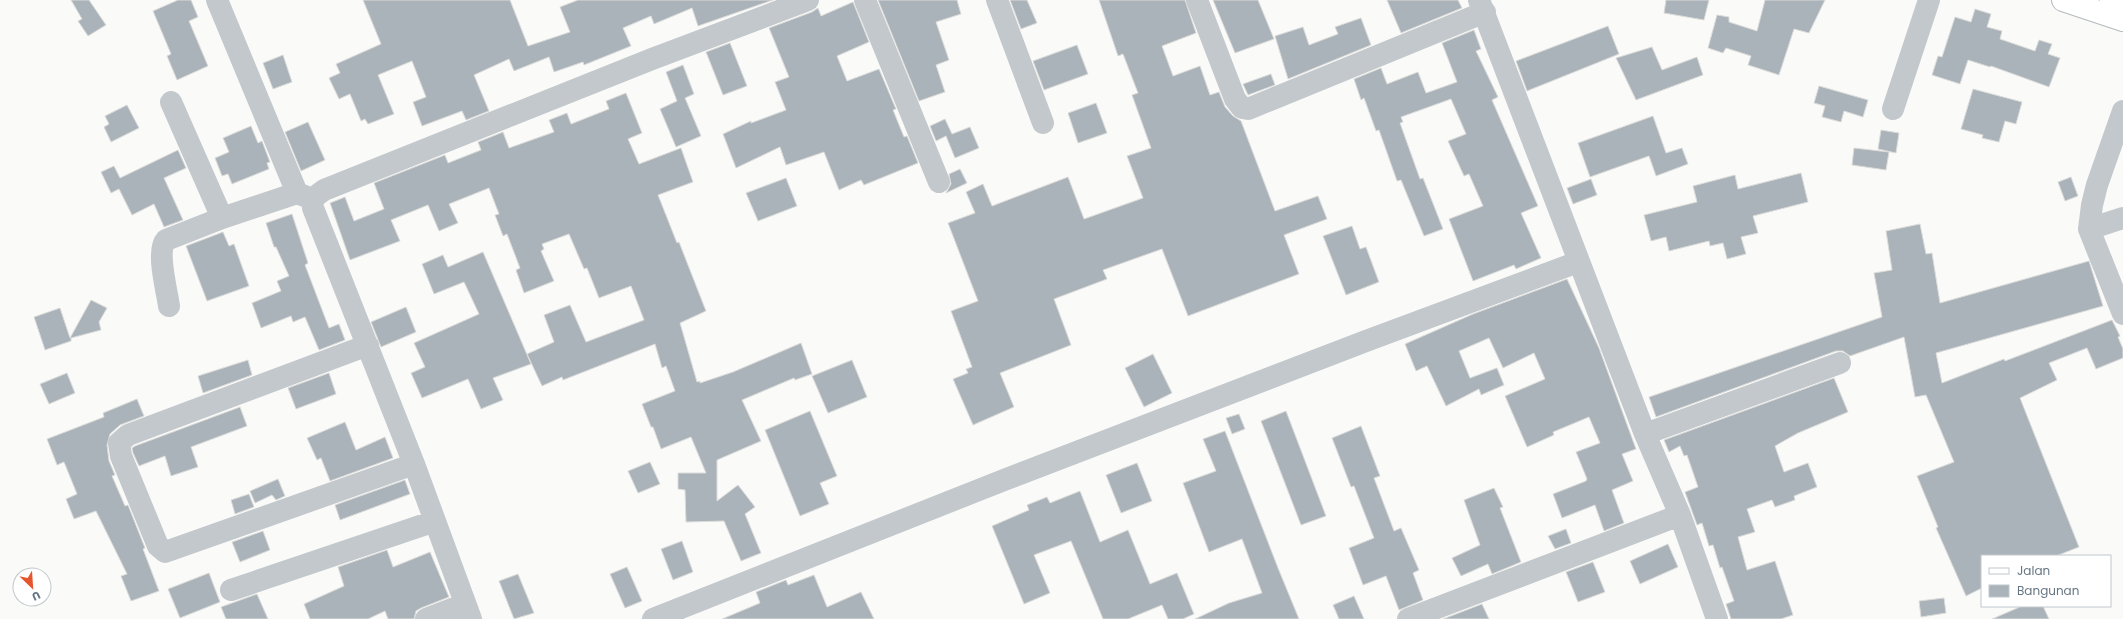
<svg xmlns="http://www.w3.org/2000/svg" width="2123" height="619" font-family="Poppins,sans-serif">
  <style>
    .building { fill: #aab3b9; stroke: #dcdcda }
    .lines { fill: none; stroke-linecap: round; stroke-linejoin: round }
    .major-casing { stroke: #b5babe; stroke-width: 24 }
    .minor { stroke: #c3c8cc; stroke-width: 22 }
    .major { stroke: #fff; stroke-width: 22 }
  </style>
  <rect width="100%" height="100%" fill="#fafaf8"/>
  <path class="building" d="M71,0h18l17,25 -18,11 -10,-15 4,-2z
    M178,0h13l7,17 -9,4 19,45 -31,14 -10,-24 4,-2 -18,-43z
    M363,0h147l18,46 42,-14 -10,-25 18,-7h195l-75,26 -6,-18 -38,16 -3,-8 -28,12 8,18 -47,19 -1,-3 -29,10 -5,-15 -35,14 -5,-12 -35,16 15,36 -23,9 -4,-9 -40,15 -9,-24 13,-5 -14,-36 -34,14 16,39 -26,10 -3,-5 -4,2 -11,-27 -11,5 -10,-21 11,-5 -4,-9 45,-20z
    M878,0h79l4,14 -25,8 13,38 -13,5 9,27 -26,9z
    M1010,0h17l10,23 -16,6z
    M1099,0h86l11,33 -34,13 11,30 27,-10 10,29 9,-3 6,15 8,9 8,5 34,90 43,-15 9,23 -43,16 15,39 -111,42 -26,-67 -59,21 4,9 -53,20 17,46 -71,28 14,34 -41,18 -20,-46 15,-6 -2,-4 6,-2 -21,-56 27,-10 -30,-78 27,-10 -9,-21 17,-8 9,22 76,-29 16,42 59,-21 -16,-42 24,-8 -19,-53 6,-2 -15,-39 -5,2z
    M1213,0h45l16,39 -39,14z
    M1387,0h71l4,8 -61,25z
    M1666,0h43l-5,20 -40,-7z
    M1765,0h60l-16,33 -15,-4 -15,46 -31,-10 3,-9 -25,-8 -3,5 -15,-5 9,-33 12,2v5l28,9z
    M853,2l16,40 -32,14 10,25 32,-12 17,40 -3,1 11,27 3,-1 11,27 -54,22 -3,-5 -22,10 -15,-38 -38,13 -6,-18 -44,21 -13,-34 28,-13v2l35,-13 -11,-28 14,-5 -20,-49 43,-16 6,-4 3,8z
    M1975,9l16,5 -4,13 15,4 -2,8 35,12 4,-11 13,4 -4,10 12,4 -11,29 -58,-21 -1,1 -22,-7 -8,24 -28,-9 6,-19 4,1 13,-40 16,5z
    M1361,18l10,27 -83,34 -13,-43 28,-9 6,18 29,-11 -3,-7z
    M1608,26l11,28 -92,37 -11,-30z
    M1474,30l7,19 -5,2 22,46 -6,3 46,106 -17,7 20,45 -25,11 -2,-4 -41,16 -24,-62 34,-13 -14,-32 -5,2 -16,-35 18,-7 -15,-35 -50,18 2,5 -3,1 20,56 3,-1 20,51 -19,7 -23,-56 -4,1 -18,-51 -3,1 -12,-33 -3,2 -7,-21 27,-11 6,16 31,-12 8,21 31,-11 -15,-39z
    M730,43l17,43 -24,9 -17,-43z
    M1077,45l11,29 -44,16 -11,-29z
    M1652,47l10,23 35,-13 6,18 -67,25 -20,-42z
    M283,55l9,27 -19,7 -10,-26z
    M683,65l11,29 -9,4 16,38 -25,11 -16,-38 17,-8 -11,-29z
    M1271,74l4,11 -27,10 -5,-11z
    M1819,86l49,14 -5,17 -19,-6 -3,11 -19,-5 3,-11 -11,-3z
    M1973,89l49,13 -6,22 -11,-3 -6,21 -17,-4 1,-3 -22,-6z
    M626,93l16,40 -14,6 11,25 42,-16 12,34 -35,13 19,48 2,-1 27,69 -26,12 17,59 3,-1v2l33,-11 68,-29 11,31 -17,6 -1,-2 -52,22 19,41 -44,19v41l21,-16 17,22 -10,7 16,39 -20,8 -17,-40 -38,1 -1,-32 -7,-1v-16h28l-15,-36 -30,12 -8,-22h-2l-9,-23 33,-13 -9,-25 -4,2 -7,-24 -92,36 -1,-3 -20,9 -15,-32 27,-12 -10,-27 26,-10 16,37 58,-22 -13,-34 -32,12 -12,-30 -3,1 -15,-35 -27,10 2,5 -3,2 13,30 -30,12 -8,-23 4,-2 -13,-34 -4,2 -8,-21 4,-1 -10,-26 -40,16 9,19 -19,8 -11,-26 -37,15 9,21 -50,19 -20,-57 15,-6 9,24 30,-12 -10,-26 71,-28 3,8 33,-13 -3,-8 25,-10 6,16 45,-16 -5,-12 18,-7 4,11 38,-15 -3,-8z
    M1096,103l11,30 -29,10 -10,-30z
    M127,105l12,23 -28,14 -7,-15 5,-3 -4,-8z
    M1653,116l13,37 16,-5 6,16 -32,12 -7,-20 -59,21 -12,-34z
    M945,119l7,15 18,-7 9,21 -24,10 -9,-22 -10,5 -6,-15z
    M308,122l17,38 -24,11 -16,-39z
    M251,126l7,17 4,-2 8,21 -3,1 2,6 -37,15 -4,-10 -6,2 -7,-18 14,-6 -6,-14z
    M1881,130l18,3 -3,20 -18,-4z
    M1854,148l35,4 -3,18 -34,-5z
    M178,150l8,18 -22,10 19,42 -19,7 -10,-23 -22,11 -13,-26 -8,4 -10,-21 13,-6 6,12z
    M960,169l7,14 -21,10 5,-9 -2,-10z
    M1801,173l7,29 -55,14 5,17 -17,4 5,17 -19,5 -4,-16 -13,3 -1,-5 -40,10 -3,-14 -15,4 -7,-26 53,-13 -4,-16 42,-11 3,14z
    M2071,177l7,19 -13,5 -7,-19z
    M786,178l11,28 -39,15 -12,-28z
    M1591,179l6,16 -24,9 -6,-16z
    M292,214l16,49 -3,2 24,63 10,-4 6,16 -26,10 -14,-33 -12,5 -2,-6 -30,12 -9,-25 29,-12 -4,-10 12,-5 -13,-29h-2l-8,-24z
    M1920,224l6,30 6,-1 8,50 149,-42 14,45 -167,47 6,30 62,-24 1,2 107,-41 8,16 -2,1 5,12v9l-27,11 -9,-21 -38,15 8,17 -37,18 59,149 -23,9h-74v32l-16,8 -30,-68 2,-1 -21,-51 37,-14 -28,-67 -11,2 -11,-60 -54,19 -7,-5h-7l-180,66 -7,-20 233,-80 -8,-44 18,-3 -6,-39z
    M1352,226l8,23 6,-2 13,35 -33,13 -23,-59z
    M223,232l6,14 5,-2 15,42 -42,15 -21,-55z
    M483,252l48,112 -38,14 10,22 -22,9 -13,-30 -46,19 -11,-25 14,-6 -11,-24 65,-29 -15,-32 -30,12 -12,-30 21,-9 5,12z
    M1567,279l32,69 37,101 -14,5 11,27 -21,9 12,33 -20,8 -9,-26 -33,13 -9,-24 33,-13 1,-2 -11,-27 24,-9 -11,-26 -36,15 1,3 -27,12 -22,-51 40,-17 -11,-26 -31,15 -14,-30 -30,13 11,27 27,-10 7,17 -23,10 -2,-6 -33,17 -19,-40 -11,5 -11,-27 68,-30z
    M91,300l16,8 -8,14 2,8 -30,8v3l-26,9 -11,-33 26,-9 10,30z
    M406,307l10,25 -35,15 -10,-25z
    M1153,354l19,39 -28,14 -19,-39z
    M248,360l4,15 -49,18 -5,-17z
    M852,360l15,37 -39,16 -16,-37z
    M67,373l8,20 -26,11 -9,-20z
    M329,373l7,21 -40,15 -8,-21z
    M1834,378l14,34 -50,21 -23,13 9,26 24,-9 9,24 -23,9 1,4 -20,7 -3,-7 -25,9 8,23 -17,5 9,33 28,-9 18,54 -12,4h-50l-5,-15 8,-3 -12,-34 -2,1 -7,-23 -4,1 -7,-23 -5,2 -12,-33 13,-5 -11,-32 -3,1 -4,-10 -11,6 -5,-12z
    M137,399l7,17 -24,9 -10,9 -3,11 2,16 6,14 -3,1 13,30 3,-1 17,43 -2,1 16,42 -28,10 -10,-25 6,-2 -31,-63 -22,8 -8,-20 11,-5 -13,-32 -7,3 -10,-26 57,-22 -1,-4z
    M240,407l7,19 -56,21 7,20 -27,9 -6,-20 -26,10 -6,-13 -1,-5 3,-2z
    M810,411l27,65 -17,7 9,21 -29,12 -35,-86z
    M1286,411l40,105 -25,9 -40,-104z
    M1239,414l6,15 -13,5 -6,-16z
    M345,422l11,28 29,-13 8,21 -63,23 -9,-23 -4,2 -10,-22z
    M1361,426l19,50 -6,2 20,53 7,-3 18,42 -6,3 10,27 -24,10 -13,-34 -23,9 -14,-37 25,-10 -20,-52 -3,1 -19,-49z
    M1225,431l53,137 21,51h-104l34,-16 33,-10 -20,-54 -33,13 -26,-69 33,-12 -13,-32z
    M650,462l10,22 -22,9 -10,-22z
    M1137,463l15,38 -31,12 -15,-38z
    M278,479l7,17 -9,4 -4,-5 -17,8 -5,-12z
    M405,480l5,14 -70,26 -5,-15z
    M1494,488l9,19 -3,1 21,54 -29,12 -4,-10 -27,12 -9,-18 28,-13 -16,-45z
    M1080,491l20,51 28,-12 22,54 27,-11 17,41 -11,5h-15l-6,-14 -34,14h-25l-32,-78 -37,14 16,38 -26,11 -32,-78 37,-16 -2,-5 20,-8 3,6z
    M249,494l5,13 -19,7 -4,-14z
    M1566,529l5,14 -16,6 -7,-13z
    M263,531l7,19 -30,12 -8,-20z
    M682,541l11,31 -20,8 -12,-31z
    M1668,544l10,23 -38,17 -10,-23z
    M387,550l6,17 37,-15 19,45 -28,11 -5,3 -2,8h-26l-3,-8 -17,8h-58l-6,-15 40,-18 -6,-19z
    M1593,562l12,30 -27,10 -12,-30z
    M627,567l15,34 -17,7 -15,-34z
    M209,573l11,29 -40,16 -12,-29z
    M518,574l16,39 -20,6 -15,-38z
    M814,575l13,32 34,-15 13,27h-152l38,-16 -4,-11 30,-12 2,5z
    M257,594l11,25h-42l-5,-12z
    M1354,596l10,23h-25l-6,-14z
    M1944,598l2,15 -25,4 -2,-16z
    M1482,604l7,15h-46z
    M2022,606h21l6,13h-57z"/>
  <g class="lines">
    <g class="major-casing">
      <path id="major" d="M2063,0l60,20
        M2111,0l12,4"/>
    </g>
    <path class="minor" d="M217,0l80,193
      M865,0l74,182
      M997,0l46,123
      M1197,0l38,99 7,9 6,1 237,-97
      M1479,0l166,434 35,81 37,104
      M171,102l51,116
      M1893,109l36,-109
      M2123,111l-26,74 -5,20 -3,24 34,85
      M2089,229l34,-11
      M169,306c-2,-15 -13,-55 -3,-66l56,-22 75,-25 15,6
      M368,345l-240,90 -9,8 2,13 37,90 7,6 249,-88
      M1645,434l195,-71
      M231,590l204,-69
      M426,619l39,-15
      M471,619l-57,-155 -101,-256 -1,-9 12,-9 328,-131 156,-59
      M653,619l351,-139 362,-139 212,-79
      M1408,619l272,-104"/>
    <use href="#major" class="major"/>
  </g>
  <rect x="1981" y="555" width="130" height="52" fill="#ffffff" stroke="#c1c8cd"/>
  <rect x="1989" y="568" width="20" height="6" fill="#ffffff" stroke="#c1c8cd"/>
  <text x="2017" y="575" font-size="12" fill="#657683">Jalan</text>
  <rect x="1989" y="585" width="20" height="12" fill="#aab3b9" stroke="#c1c8cd"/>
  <text x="2017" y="595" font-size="12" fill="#657683">Bangunan</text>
  <g transform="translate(32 587) rotate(155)"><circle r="19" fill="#ffffff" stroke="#c1c8cd"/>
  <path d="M0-3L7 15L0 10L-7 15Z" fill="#e4572e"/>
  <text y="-6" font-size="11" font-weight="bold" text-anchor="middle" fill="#657683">U</text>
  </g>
</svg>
